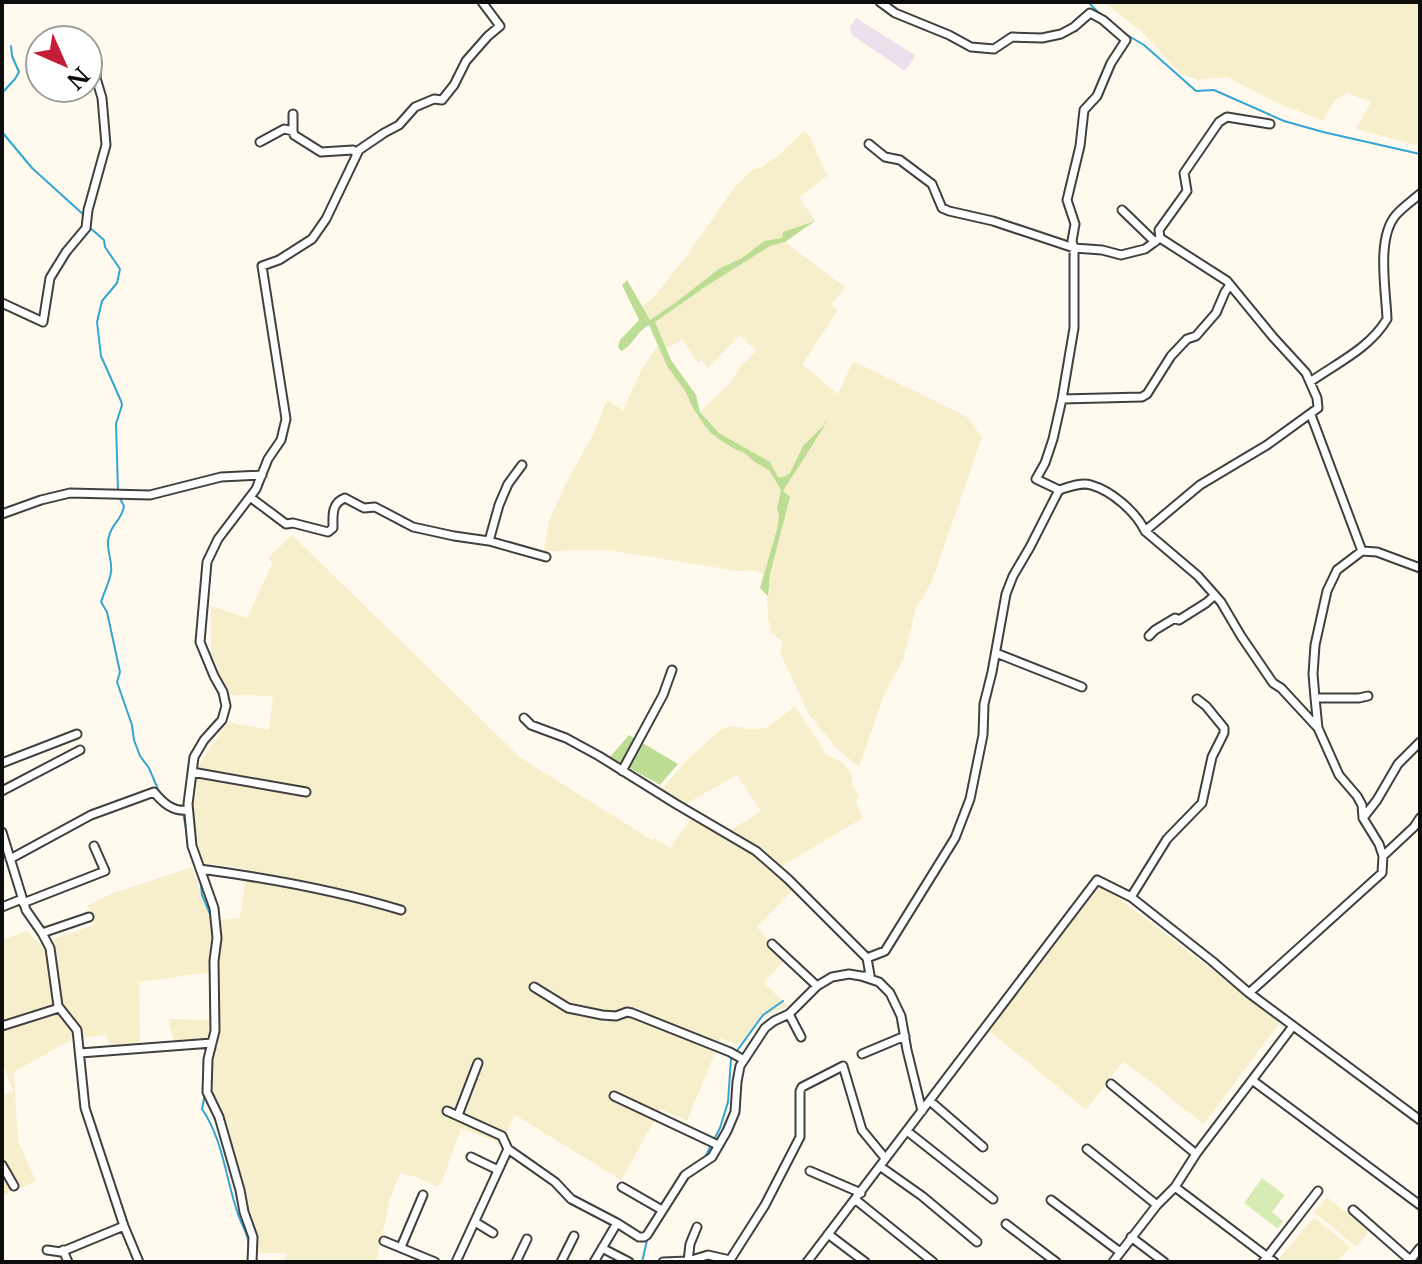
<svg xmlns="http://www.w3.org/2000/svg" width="1422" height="1264" font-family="'Libre Baskerville',serif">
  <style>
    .industrial { fill: #eae1ed }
    .farmland { fill: #f7eecc }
    .green { fill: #d7ecb5 }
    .forest { fill: #bcdd93 }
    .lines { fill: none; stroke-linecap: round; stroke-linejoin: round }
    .stream { stroke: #32a5d5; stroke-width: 2 }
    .minor-casing { stroke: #404040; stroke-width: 11 }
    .minor { stroke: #fff; stroke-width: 7 }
  </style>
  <rect width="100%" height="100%" fill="#fffaed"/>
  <path class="industrial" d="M856,18l59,37 -4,8 -6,8 -53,-36 -2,-8z"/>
  <path class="farmland" d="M1104,2h316v144l-64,-17 15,-27 -24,-9 -12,7 -12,21 -48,-19 -47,-25 -30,3 -17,-6 -39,-42z
    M804,131l5,4 18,41 -28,21 16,24 -32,11 -1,6 -18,3 -22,17 -22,10 -45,35 -26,17 -8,-13 11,-8 33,-41 49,-70 18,-18 10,-3 18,-13z
    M785,242l60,45 -13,17 6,6 -33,50 -2,5 35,29 15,-33 113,55 16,21 -51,147 -15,24 -13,52 -19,35 -25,72 -23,-19 -28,-35 -28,-61 3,-10 -12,-10 -3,-15 -1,-17 3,-26 9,-34 4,-49 39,-61 2,-5 -21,21 -13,27 -6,4h-6l-8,-15 -51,-29 -19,-21 29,-28 12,-18 15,-15 -16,-16 -32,33 -6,-8 -4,3 -16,-23 -17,9 -10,-27 53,-37 51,-32 11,-7z
    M658,345l9,21 18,25 11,23 15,19 26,17 6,2 13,11 13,7 12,20 -4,19 2,7 -2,13 -13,45 -12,-4 -15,1 -129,-21 -64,1 5,-30 20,-44 24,-42 14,-35 16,10 19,-41z
    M292,535l229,223 131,82 3,-2 15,10 22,-31 36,15 33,-21 -24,-36 -53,30 -23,-15 25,-29 33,-30 12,-5 20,3 16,-1 28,-22 31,48 16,8 9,11 2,13 6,11 -3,5 7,16 -83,49 16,20 -39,40 28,33 -21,23 24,23 -25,11 -25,28 -17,-7 -34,83 -26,-12 -40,71 -106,-65 -14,28 -40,-14 -19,52 -5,6 -18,-9 -19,-5 -10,26 -14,63h-80l-11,-2v-7h-34v-18l-10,-25 -20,-84 -10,-22 -2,-27 7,-36 -41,3 -7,-25 49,1 -5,-48 -73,10 1,62 -29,3 -5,-12 -34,4 -58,33 4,69 18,40 -34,15v-100l11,-5 -11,-31v-120l25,-9 13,13 54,-19 -6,-20 25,-12 79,-26 19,54 29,-3 7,-49 -44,-6 -12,-50 9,-51 28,-40 41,8 4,-34 -44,-1 -18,-40v-49l36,12 25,-54 -3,-7z
    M1095,880l185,142 -76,102 -81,-63 -37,49 -102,-83z
    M1327,1197l42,34 -12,16 -43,-35z
    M1314,1217l36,30 -13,15h-54l-4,-3z"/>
  <path class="green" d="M1262,1178l23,17 -13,17 11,9 -5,8 -34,-26z"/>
  <path class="forest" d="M815,221l-30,21 -15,4 -62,39 -53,37 16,38 25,35 4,17 19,21 51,29 8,15h6l6,-4 13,-27 20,-20 5,-9 -6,13 -39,61 7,6 -20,77 -2,22 -8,-8 17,-59 2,-13 -2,-7 4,-19 -12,-20 -13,-7 -13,-11 -6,-2 -14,-8 -12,-9 -6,-7 -11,-16 -9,-19 -18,-25 -18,-41c-13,7 -17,22 -28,26l-3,-4 2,-7 19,-20 -17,-35 5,-5 23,40 25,-17 45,-35 22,-10 22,-17 18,-3 1,-6z
    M629,735l49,29 -18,21 -50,-28z"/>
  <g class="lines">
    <path class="stream" d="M1088,2l13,13
      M1122,32l22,13 52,46 18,-1 70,31 39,11 97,22
      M2,93l13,-14 4,-7 -7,-16 -1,-10
      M2,132l30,36 53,48
      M88,226l16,14 1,7 15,22 -3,14 -15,18 -5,21 4,34 20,45 1,4 -6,19 2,67
      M119,497l5,9c-2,13 -10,16 -14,27 -6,14 3,26 1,39 -1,9 -7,20 -10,30l6,10 13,60 -3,10 15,43 2,15 6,16 9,12 11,26
      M183,812l5,29
      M200,877l2,18 8,19 4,23 -4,30 1,58
      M205,1094l-3,15c22,32 24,73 37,108 4,11 10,18 10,30
      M704,1159l16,-31 8,-26 3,-43 32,-44 20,-14
      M652,1222l6,-12
      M642,1262l5,-22"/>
    <g class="minor-casing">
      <path id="minor" d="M880,2l15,11 54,22 22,12 23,2 18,-12 30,1 19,-4 13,-7 16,-14 13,7 23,20 -15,23 -14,33 -13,14 -4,36 -13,54 8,24 -3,17 2,7v80l-12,71 -9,40 -8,24 -9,16 23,11c10,-3 22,-8 32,-5 21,6 45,27 54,46l53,45 23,26 20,34 32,47 8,5 37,40
        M293,114v17
        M260,142l24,-13 9,2 1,4 27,17 32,-2 4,4
        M869,144l16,13 15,3 32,24 10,24 7,3 44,10 81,27 28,2 19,5 24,-6 15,-11 67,43 46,56 33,36 11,25 1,10 -51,37 -67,40 -55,46
        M1122,210l33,32
        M1160,238l-1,-8 28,-39 -3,-18 35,-51 8,-5 43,7
        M2,303l41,19 7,-44 16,-26 20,-24 2,-18 18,-65 -4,-47 -6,-20 1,-16 -4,-5
        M1310,382c27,-19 60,-34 77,-63 -1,-29 -11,-81 9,-104 7,-8 16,-14 24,-21
        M1062,399l80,-2 5,-3 24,-38 16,-17 9,-3 20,-23 9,-21 5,-7
        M1311,415l51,136
        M250,497l36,27 7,-1 35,9 5,-4c0,-12 -2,-25 12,-30l19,10 11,-1 38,20 41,9 35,5 10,-36 9,-21 14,-19
        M2,514l39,-14 29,-7 80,2 71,-18 41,-2
        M489,541l57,16
        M1149,636l6,-6 20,-12 4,2 27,-17 9,-8
        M996,653l86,34
        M1315,698h44l9,-2
        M524,718l7,7 35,13 33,18 77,48 80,47 32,28 79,79 3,17 -6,1
        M2,763l75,-29
        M622,771l41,-76 9,-25
        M192,772l114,20
        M2,791l78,-41
        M1363,818l14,-18 21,-36 22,-22
        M2,832l24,78 16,23 8,15 8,58 19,24 8,78 39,118 15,36
        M1383,856l31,-29 6,-9
        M10,859l81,-44 63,-23c9,11 19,20 34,18
        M200,869c68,9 135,21 201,41
        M1131,897l36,-58 35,-36 10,-46 12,-24v-5l-18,-22 -9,-7
        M23,903l82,-32 -11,-25
        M2,907l20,-8
        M42,933l47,-16
        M772,944l45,42
        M867,958l18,-7 70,-113 15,-39 13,-64 1,-31 8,-32 14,-78 7,-18 17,-29 29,-57
        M534,987l34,21 34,7 14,1 11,-4 5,1 98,39 14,8
        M1249,993l133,-120 1,-17 -4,-12 -16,-26 -1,-13 -5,-9 -18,-21 -21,-47 -3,-30 -2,-24 2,-29 12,-54 10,-21 25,-19 15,1 43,16
        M789,1014l12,23
        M2,1026l57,-18
        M80,1053l132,-10
        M862,1054l43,-18
        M1252,1080l168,125
        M1111,1084l85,70
        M614,1096l104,49
        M930,1101l53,46
        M447,1111l55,25 6,13
        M458,1115l20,-52
        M907,1131l86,68
        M1087,1149l70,56
        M471,1157l27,13
        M2,1165l12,21
        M881,1167l41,29 55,46
        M810,1171l51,22
        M622,1187l40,23
        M1175,1187l99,75
        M856,1200l77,62
        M1051,1200l69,52
        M1353,1210l57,50
        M475,1222l18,11
        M617,1223l22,14h5l3,-2 38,-60 27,-18 15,-26 8,-19 2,-30 3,-16 25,-38 9,-7 15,-7 28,-28 15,-9 17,-3 12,2 18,6 11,11 11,23 6,34 15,61
        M1006,1224l50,38
        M697,1227l-7,17 -2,17 20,-6 22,5 1,2
        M828,1234l37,28
        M1131,1237l33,25
        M384,1241l51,21
        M401,1247l22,-52
        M602,1248l27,14
        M47,1250l14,2 63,-26
        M63,1250l5,12
        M730,1260l35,-55 35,-68v-46l2,-4 41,-21 19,64 23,28
        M252,1262l1,-25 -9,-25 -4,-22 -21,-73 -12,-25 1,-33 7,-28 -1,-70 3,-23 -3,-30 -22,-62 -4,-42 6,-47 10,-17 18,-20 4,-14 -3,-14 -9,-16 -14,-34 7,-80 11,-23 38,-50 12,-30 13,-19 5,-21 -24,-153 17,-6 33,-21 14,-20 33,-69 25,-17 15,-8 16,-18 19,-8 8,1 12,-15 12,-24 22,-25 12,-10 -18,-24
        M456,1262l52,-113 47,33 16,17 46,24 -23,39
        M516,1262l11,-23
        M561,1262l13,-26
        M663,1262l25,-1
        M807,1262l290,-382 34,17 81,64 37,32 171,127
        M1113,1262l44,-57 18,-18 21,-33 97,-128
        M1263,1262l55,-71
        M1409,1262l11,-14"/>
    </g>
    <use href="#minor" class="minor"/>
  </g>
  <rect width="1422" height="1264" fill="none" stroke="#0d0d0d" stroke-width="8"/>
  <g transform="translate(64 64) rotate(135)"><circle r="38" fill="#ffffff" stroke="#9e9e9e" stroke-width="2"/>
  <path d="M0-6L14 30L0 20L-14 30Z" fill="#c51d37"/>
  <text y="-12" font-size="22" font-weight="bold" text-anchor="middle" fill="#0d0d0d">N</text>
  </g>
</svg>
